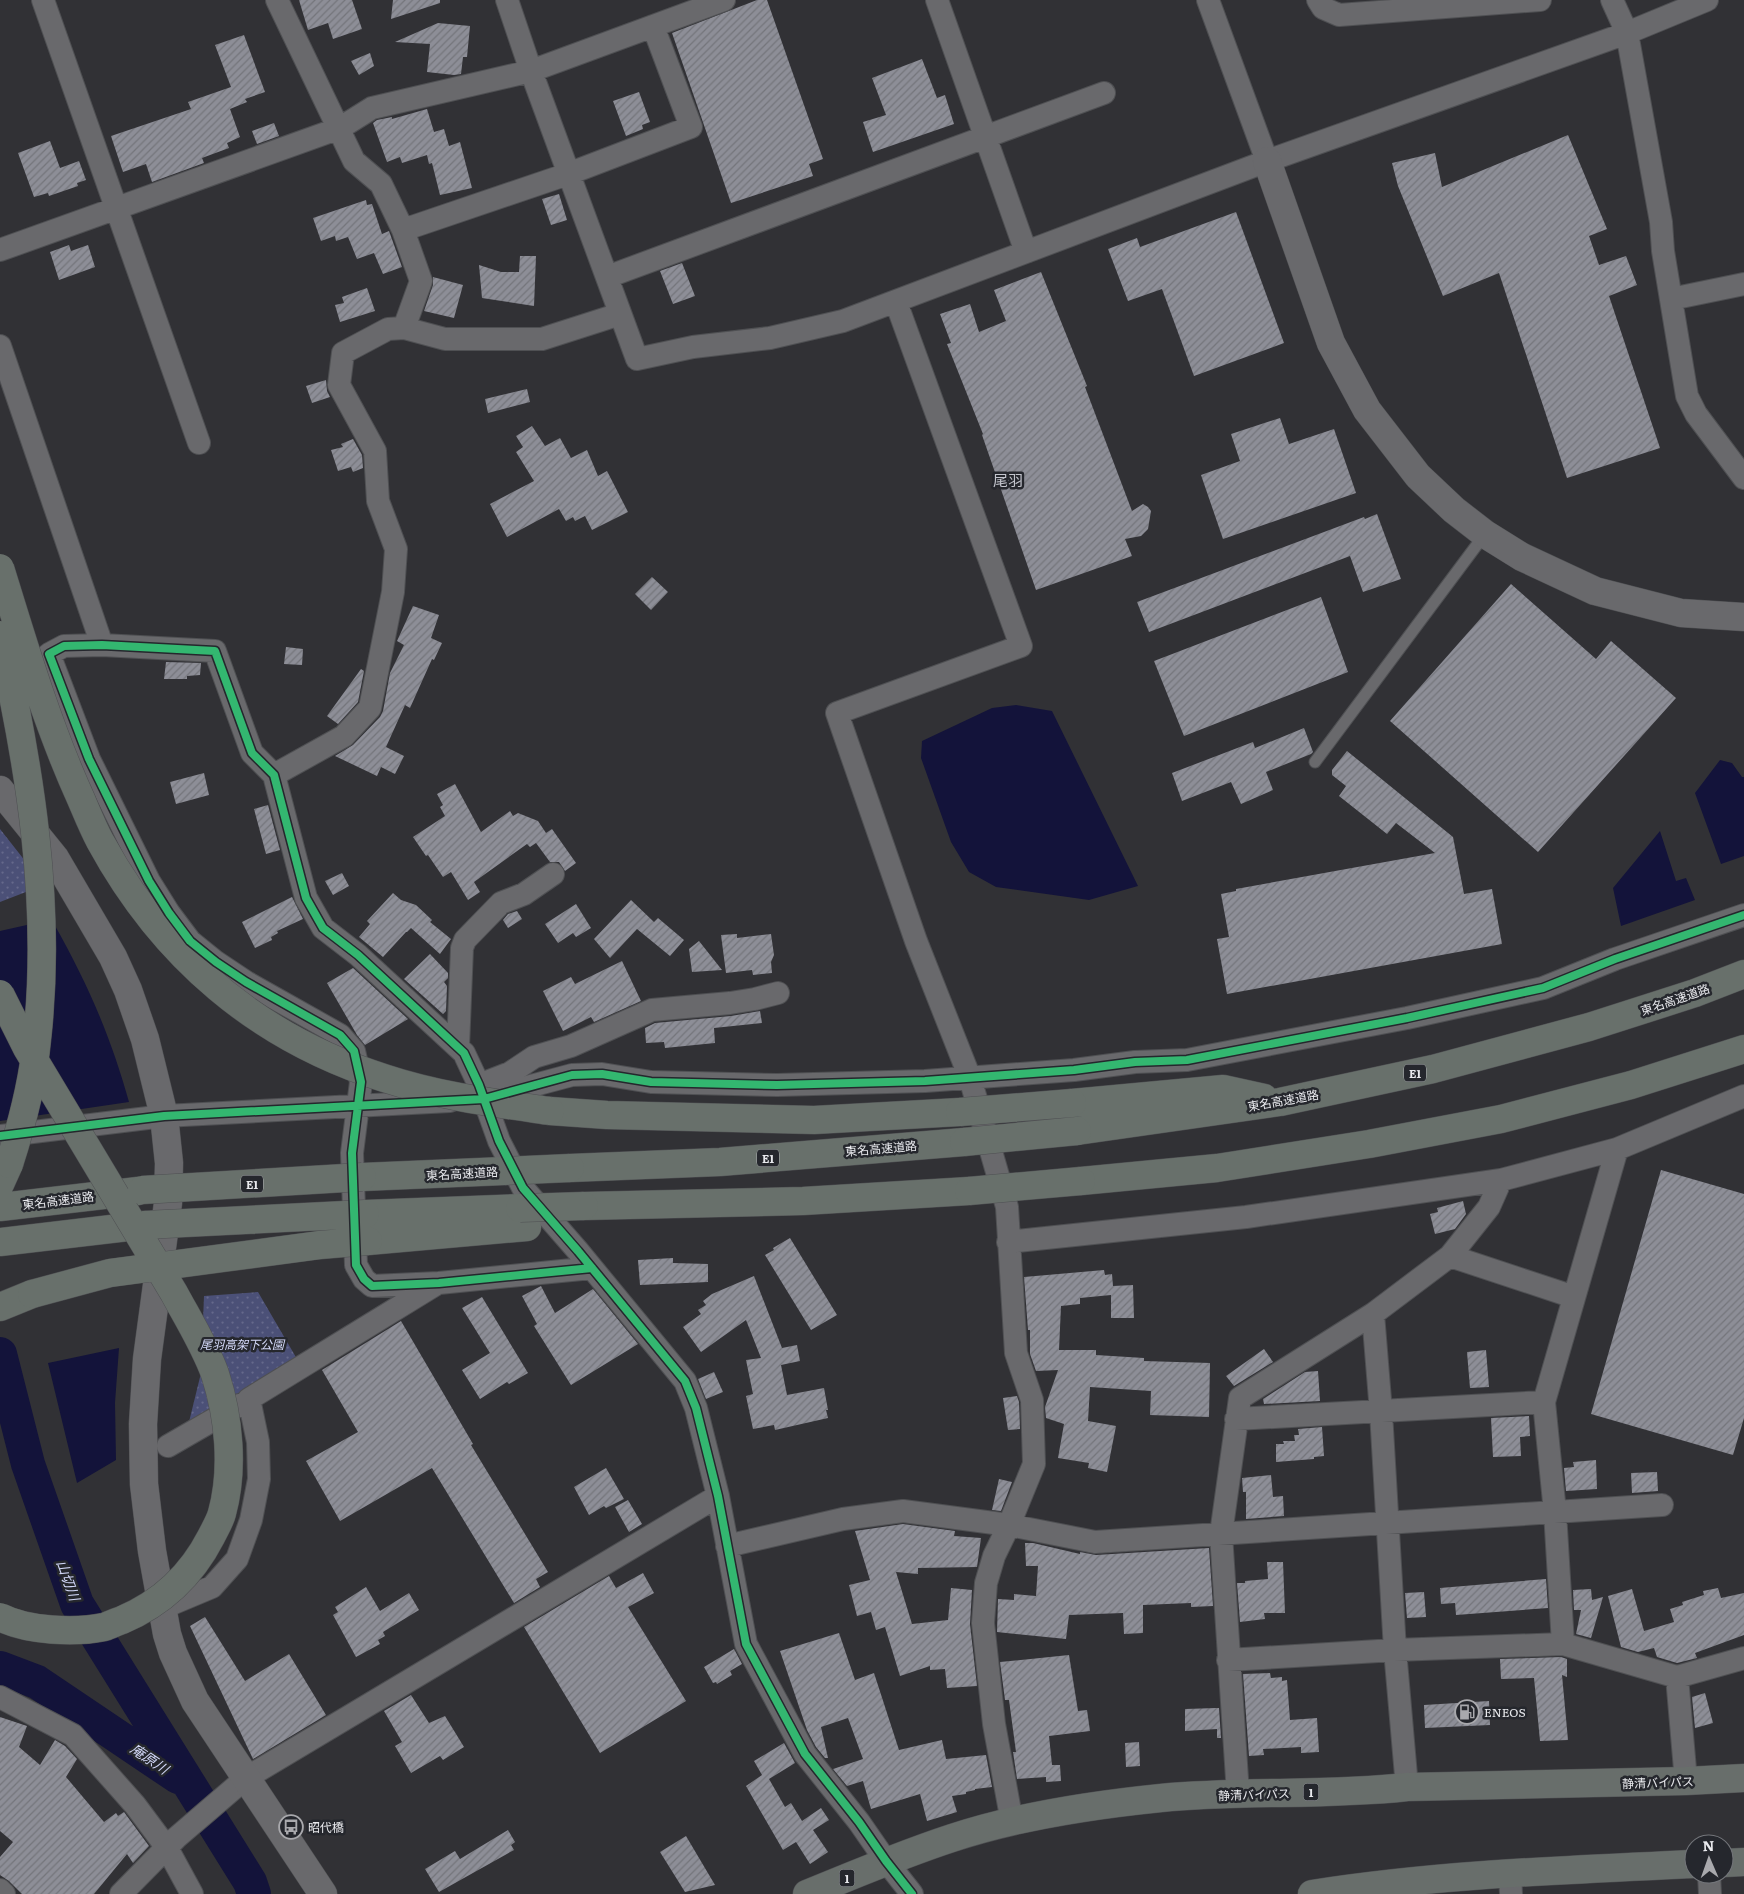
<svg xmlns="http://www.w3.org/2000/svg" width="1744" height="1894" font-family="Literata,'Noto Sans JP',serif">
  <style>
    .grass { fill: url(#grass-dots) }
    .water { fill: #13133a }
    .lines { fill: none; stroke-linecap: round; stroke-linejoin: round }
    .river { stroke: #13133a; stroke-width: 34 }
    .building { fill: url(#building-hatch) }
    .service-casing { stroke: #4f5053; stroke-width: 13 }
    .minor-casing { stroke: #4f5053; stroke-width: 24 }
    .tertiary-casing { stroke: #4f5053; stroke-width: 29 }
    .trunk-casing { stroke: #4f5053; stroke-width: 29 }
    .motorway-casing { stroke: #4f5053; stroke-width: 29 }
    .service { stroke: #69696c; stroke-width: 11 }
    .minor { stroke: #69696c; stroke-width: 22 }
    .tertiary { stroke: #69696c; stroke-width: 28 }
    .trunk { stroke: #686e6b; stroke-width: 28 }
    .motorway { stroke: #68706b; stroke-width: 28 }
    .motorway-bridge-casing { stroke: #4f5053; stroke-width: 29; stroke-linecap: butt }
    .motorway-bridge { stroke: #68706b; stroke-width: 28 }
    .cycleway-casing { stroke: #25272d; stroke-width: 11 }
    .cycleway { stroke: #33b770; stroke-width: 8 }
    .labels { text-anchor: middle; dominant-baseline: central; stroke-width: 5; stroke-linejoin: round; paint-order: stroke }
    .shield { fill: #25272d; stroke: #aeb0b4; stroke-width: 1 }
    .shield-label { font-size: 11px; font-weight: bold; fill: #e9eaee }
    .street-label { font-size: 12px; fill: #e9eaee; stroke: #25272d }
    .park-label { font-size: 12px; font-style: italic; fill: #d5dbfb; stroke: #25272d }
    .poi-label { font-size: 12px; fill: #e9eaee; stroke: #25272d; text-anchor: start }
    .water-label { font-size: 14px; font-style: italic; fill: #d0d6f6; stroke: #25272d }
    .quarter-label { font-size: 15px; fill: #c3c5cd; stroke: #25272d }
  </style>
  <defs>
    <pattern id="grass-dots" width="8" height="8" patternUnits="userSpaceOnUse" patternTransform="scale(1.25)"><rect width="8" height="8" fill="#4b5077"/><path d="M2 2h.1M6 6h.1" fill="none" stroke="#65698b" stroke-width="1.8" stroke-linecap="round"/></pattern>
    <pattern id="building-hatch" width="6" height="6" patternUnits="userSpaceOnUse" patternTransform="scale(1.25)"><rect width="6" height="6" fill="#8d8e97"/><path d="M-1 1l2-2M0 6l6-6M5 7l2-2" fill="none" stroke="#74757b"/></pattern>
  </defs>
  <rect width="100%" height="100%" fill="#313135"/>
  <path class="grass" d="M0,829l44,56 -44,17z
    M258,1292l39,67 -108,63 12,-49 3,-77z"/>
  <path class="water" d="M1016,705l36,6 86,175 -49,14 -93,-13 -27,-15 -18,-30 -30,-84 1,-17 70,-33z
    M1720,760l12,3 10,14h2v79l-23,8 -26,-71z
    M1660,831l16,50 10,-3 9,22 -74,26 -8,-38z
    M49,920l5,4c33,58 57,113 75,178l-129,19v-190z
    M119,1348l-4,55 1,57 -39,23 -29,-120z"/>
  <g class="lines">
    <path class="river" d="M0,1354l28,110 49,140 173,278 4,12
      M0,1668l37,14 141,95"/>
  </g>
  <path class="building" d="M299,0h53l10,29 -29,10 -5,-16 -20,7z
    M393,0h47v3l-49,16z
    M757,0h10l56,159 -14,5 4,12 -82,27 -59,-170z
    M438,23l32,3 -3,31h-4l-2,17 -7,1 -27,-3 3,-28 -35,-2z
    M244,35l21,57 -20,7 2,3 -17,7 10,28 -13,6 2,5 -27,10 2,5 -52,19 -6,-18 -23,8 -12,-36 80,-27 -3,-7 43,-15 -16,-42z
    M370,53l4,13 -15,9 -8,-14z
    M922,59l15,39 8,-3 9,29 -81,28 -10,-30 23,-7 -14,-37z
    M639,92l11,30 -8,3 1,4 -17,7 -13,-35z
    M427,109l7,23 10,-3 5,17 11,-4 12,46 -32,7 -8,-32 -3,1 -2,-9 -25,8 -2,-6 -13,5 -14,-39 4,-3 15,-3v2z
    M274,123l5,13 -22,8 -5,-13z
    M1568,135l39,94 -18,7 10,29 27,-9 11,29 -28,11 51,152 -93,30 -68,-205 -56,23 -45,-110 -6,-23 43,-10 7,34z
    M50,141l10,27 19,-7 7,19 -9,3 1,3 -29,10 -1,-3 -14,4 -16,-44z
    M559,194l8,26 -16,5 -9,-26z
    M366,200l1,5 5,-1 10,30 7,-3 13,36 -19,7 -9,-21 -17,6 -9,-22 -12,4 -1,-5 -14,5 -8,-23z
    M1236,212l48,131 -90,33 -32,-87 -34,12 -20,-52 29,-11 3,9z
    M69,245l2,6 17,-6 7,22 -36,13 -9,-28z
    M520,256h16l-2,50 -52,-8 -3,-33 22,7h18z
    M682,263l13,33 -22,8 -13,-33z
    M1041,272l46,114 -2,1 47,124 11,-7 5,3 3,4 -3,18 -7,7 -16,3 7,17 -96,34 -54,-155 1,-1 -36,-90 4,-1 -11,-29 30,-10 9,28 27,-11 -12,-31z
    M433,277l30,8 -9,33 -30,-7 9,-26z
    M367,288l8,23 -35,11 -5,-17 9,-2 -2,-6z
    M326,380l1,11 3,6 -18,6 -6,-17z
    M527,389l3,13 -42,11 -3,-14z
    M1280,418l9,26 45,-15 22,64 -133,46 -22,-64 39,-14 -9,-27z
    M532,426l13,20 15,-8 11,20 16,-8 11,26 9,-5 21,41 -36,18 -7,-14 -10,5 -2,-4 -7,4 -7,-12 -52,28 -17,-33 44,-23 -18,-29 7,-5 -7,-11z
    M353,439l9,16 1,13 -10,4 -2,-5 -13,4 -7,-21 12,-3 -2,-3z
    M1377,514l24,65 -38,13 -13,-36 -201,76 -12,-30 227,-85 1,2z
    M652,577l16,15 -17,18 -16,-16z
    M1511,584l85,75 15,-18 65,57 -138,154 -148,-131z
    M1321,597l27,75 -164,64 -30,-75z
    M413,606l26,9 -8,23 11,5 -8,17 -2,-1 -22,49 -5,-3 -19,42 18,9 -9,18 -14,-7 -4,9 -42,-20 18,-11 27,-28 3,-6 7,-38 14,-28 -7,-4z
    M286,647l17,2 -1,16 -18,-1z
    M166,662l35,1 -1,12 -13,1v3h-23z
    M361,669l3,2 -6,31 -20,22 -11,-8z
    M1304,728l9,24 -2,2 -45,18 7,18 -32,14 -10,-22 -49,19 -10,-28 81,-31 2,6z
    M1347,751l106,86 11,57 28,-5 10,55 -275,50 -10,-55 12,-2 -8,-43 15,-3v-2l199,-36 -39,-30 -9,11 -48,-38 7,-10 -14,-11v-5z
    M204,773l5,22 -33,9 -6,-22z
    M455,784l26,48 29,-21 3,5 5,-3 20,8 8,12 6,-4 24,34 -11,8 -6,-9h-9l-14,-19 -6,4 -3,-3 -53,38 6,10 -12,8 -17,-28 -8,5 -15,-22 -2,1 -13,-19 32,-21 -5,-9 3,-2 -6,-11z
    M268,805l12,45 -14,4 -12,-45z
    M342,873l7,13 -16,9 -8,-14z
    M393,893l8,7 15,5 16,15 -2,2 21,17 -11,15 -29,-26 -4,4h-1l-23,25 -24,-20 11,-13 -3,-3z
    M292,897l11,22 -26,12 1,2 -7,4 1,3 -17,8 -13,-26z
    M631,900l23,22 4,-4 26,22 -14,16 -33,-27 -27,29 -16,-19z
    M576,904l15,24 -15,9 -3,-4 -15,10 -13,-19z
    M517,911l5,8 -14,9 -5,-8 5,-6z
    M737,934v4l34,-4 3,21 -3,7 1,11 -19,2 -1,-5 -26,3 -5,-38z
    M699,941l23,29 -30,2 -3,-23z
    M430,954l18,19v5l-4,4 3,4 -1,25 -3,3 -39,-35z
    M622,961l19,40 -47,21 -3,-5 -28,14 -20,-40 28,-14 4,7z
    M353,968l55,51 -43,26 -8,-10 -30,-52z
    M760,1011l2,12 -48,5 1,15 -50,5 -1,-6 -18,1 -1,-15 10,-5 76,-7z
    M1661,1170l83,24v224l-11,37 -142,-41z
    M1463,1201l3,13 -11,15 -20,5 -5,-20 8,-2 -1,-4z
    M790,1238l47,77 -26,15 -46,-75 9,-5 -1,-2z
    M673,1258v5l35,1v18l-68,3 -2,-25z
    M1104,1270l1,5 7,-1 1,12 20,-1 1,33h-23v-23l-31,3v6l-19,2 -2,44h37v5l48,3v3l66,2 -1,54 -59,-2 1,-24 -61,-4 -2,34 28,5 -9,46 -19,-4 1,-5 -31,-5 6,-34 -18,-6 -1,-11 13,-37 -22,1 -6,-17v-24h-2l-4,-53z
    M754,1276l28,72 15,-3 3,16 -19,4 6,30 37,-7 4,22h-2l2,8 -53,12 -1,-5 -21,4 -7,-33 7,-2 -7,-34 15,-2 -15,-38 -45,32 -18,-25 18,-13 -3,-4 8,-5 -3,-4 9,-7z
    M541,1286l14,27 38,-24 45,55 -67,41 -37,-59 3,-2 -15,-28z
    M482,1297l46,76 -19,11 -2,-2 -27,17 -18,-29 28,-17 -28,-45z
    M401,1321l72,123 -2,1 77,127 -12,7 4,8 -26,16 -82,-135 -92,53 -34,-60 52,-29 -36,-62z
    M1264,1349l9,13 -39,24 -8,-10z
    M1486,1350l3,37 -19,1 -3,-36z
    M1318,1371l2,30 -56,3 -1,-5 42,-27z
    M714,1372l9,20 -17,7 -8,-20z
    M1017,1396l2,6 1,27 -12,1 -5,-32z
    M1529,1416l1,20 -10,1 1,19 -28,1 -2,-39z
    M1322,1427l2,29 -10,1v2l-38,3v-18h8l-1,-3h12l-1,-6h5l-1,-6z
    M1596,1460l1,29 -31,2 -2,-23 10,-1 -1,-5z
    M606,1468l18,31 -18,9 -2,-2 -15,9 -15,-28z
    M1657,1472l1,19 -26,2 -1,-20z
    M1271,1475l2,22 10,-1 1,20 -38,3v-27h-3l-1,-14z
    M999,1479l13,3 -11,29 -9,-1z
    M628,1500l14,24 -13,8 -14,-25z
    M903,1524l52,7 -1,5 27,2 -4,29 -59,1v6l-22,-2 16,52 36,-4 3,-32 21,2 -2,34 7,62 -30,2 -2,-19 -15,1v-4l-30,10 -15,-49 -9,3 -5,-18 -14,4 -8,-31 21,-5 -15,-49z
    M1025,1543h8l47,11v-2l16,3 113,-7 4,58 -22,1v-4l-48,2v28l-19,1 -1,-21 -54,2 -3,24 -69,-7 1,-33 16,1v-6l22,2 2,-30h-12z
    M1267,1562h16l2,51h-21l1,6 -25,3 -3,-39h8v-2l23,-2z
    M643,1573l11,20 -26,14 58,94 -86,52 -76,-126 85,-51 7,12z
    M1546,1579l2,29 -92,7 -1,-12 -14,1 -1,-16z
    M366,1587l14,24 29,-18 10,17 -36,22 2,4 -7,4 2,4 -24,13 -23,-42 5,-3 -3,-5z
    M1718,1588l3,10 23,-5v42l-49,18 2,5 -20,5 -20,-6 -3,-9 -16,4 -17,-5 -13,-51 24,-7 12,42 30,-9 -4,-13 13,-4 -1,-3 22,-7 -1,-4z
    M1591,1589l1,11 11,-3 -12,41 -15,-4 5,-24h-7l-1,-20z
    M1424,1592l2,25 -19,1 -2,-25z
    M205,1617l40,64 44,-27 37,61 -73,44 -63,-133z
    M839,1633l16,47 19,-7 25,77 43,-10 4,19 40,-4 6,32 -17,2v1l-9,2v2l-14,2 5,16 -30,9 -7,-27 -49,15 -8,-28 -16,5 -14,-17 30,-10 -15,-41 -27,9 7,31h-3l-9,-11 -9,-17 -27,-79z
    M734,1649l8,15 -12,7 2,4 -15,9 -1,-2 -3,1 -9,-16z
    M1069,1655l9,56 9,-1 3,21 -41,5 3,29h8l1,16 -15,1v-5l-29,2 -4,-27h3l-7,-52h-4l-5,-38z
    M1561,1657l6,2v18l-5,-2 6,65 -28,1 -6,-63 -33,1 -1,-20z
    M1270,1673l1,5 11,-1v4l5,-1 3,40 27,-2 2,34 -18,1v-6l-38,2 1,6 -15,1 -6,-82z
    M1705,1693l8,30 -18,5 -3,-31z
    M411,1695l18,28 16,-7 19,31 -21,13 -3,-4 -29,17 -16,-27 7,-4 -18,-31z
    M1489,1701l1,24 -65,3 -1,-23z
    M1216,1708h3l2,30h-4v-9l-32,2v-22z
    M0,1717l27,9 -8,21 21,18 15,-25 10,6 12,13 -11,18 38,45 12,-9 2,3 6,-4 25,34 -16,17 -6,-9 -33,40h-72l-13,-13 -9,-6v-18l13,-15 -13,-11z
    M1139,1742l1,24 -14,1 -1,-24z
    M784,1743l11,20 -26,16 16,28 6,-4 11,18 19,-13 8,12 -16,10 15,22 -18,12 -14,-22 -13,8 -37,-64 16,-11 -8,-14z
    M508,1830l7,12 -4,3 3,5 -75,42 -14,-23 30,-18 5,8z
    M686,1836l29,49 -30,7 -25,-40z"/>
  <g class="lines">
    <g class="service-casing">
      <path id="service" d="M1315,762l170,-228"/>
    </g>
    <g class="minor-casing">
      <path id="minor" d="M43,0l156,443
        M277,0l77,161 27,23 22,46 18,51 -17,47
        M507,0l24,71 106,288 56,-12 77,-9 73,-17 424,-160 360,-128 80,-33
        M937,0l89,252
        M1208,0l59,161
        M1318,0l5,8 16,7 201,-15
        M1612,0l15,33 34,189 2,29 24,145 9,18 48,64
        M403,230l165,-56 123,-47 -38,-101
        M0,250l340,-122 32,-20 159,-37 193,-71
        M607,277l497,-184
        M1671,299l73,-15
        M896,302l125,344 -184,67 79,228 54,137 37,129 9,146 16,47 2,64 -25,61 -15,31 -8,27 -3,40 11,101 18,98
        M0,346l102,299
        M274,775l70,-39 26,-28 23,-116 3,-43 -18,-48 -3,-50 -36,-66 4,-32 45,-24 16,-1 41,11h97l78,-25
        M458,1047l4,-99 3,-8 36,-37 23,-9 29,-20
        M479,1085l31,-12 24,-16 37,-11 81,-36 78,-7 25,-4 23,-6
        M482,1099l90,-24 30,-1 49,8 126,3 148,-4 149,-11 61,-8 52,-2 220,-42 136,-30 72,-29 129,-44
        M0,1136l164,-20 286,-15
        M1008,1242l238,-25 255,-37 116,-31 127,-53
        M1450,1256l124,41
        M592,1268l-153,15 -67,3 -8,-7 -8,-14 -4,-112 9,-71 -7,-31 -14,-16 -94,-53 -30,-20 -26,-21 -21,-28 -20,-32 -60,-122 -40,-105 15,-8 38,-1 113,6 37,102 22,22 32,123 17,30 35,27 106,98 15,32 20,56 24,47 55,63 107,130 11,27 22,88 28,148 59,110 54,68 27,39 26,33
        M1373,1314l8,98 14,238 12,137
        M1236,1419l308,-17
        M168,1446l71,-41
        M727,1546l116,-27 60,-8 106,14 86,17 567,-37
        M162,1608l50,-21 25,-28 14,-39 8,-41 -1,-37 -9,-43 189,-116
        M1563,1644l-8,-132 -11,-110 73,-253
        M1228,1660l167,-10 168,-6 114,33 67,-19
        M1677,1677l9,104
        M0,1697l73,38 62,70 32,43 25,46
        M1238,1794l-17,-260 19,-136 133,-84 77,-58 39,-49 12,-27
        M1510,1873l1,21
        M1709,1874l1,20
        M0,1890l4,4
        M121,1894l55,-56 70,-60 472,-282"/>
    </g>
    <g class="tertiary-casing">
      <path id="tertiary" d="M1267,161l64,182 36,67 51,66 36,34 31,24 37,23 73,34 86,22 63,4
        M0,790l55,68 58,99 15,33 17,49 19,77 5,47 -1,40 -21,156 -4,65 1,60 8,67 15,83 6,19 22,48 128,193"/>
    </g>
    <g class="trunk-casing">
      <path id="trunk" d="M1724,1863l20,-1
        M807,1894c48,-20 96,-40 145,-56 66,-22 140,-33 209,-40 82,-8 165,-2 246,-11l279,-6 58,-3
        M1312,1894c127,-20 254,-24 382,-30"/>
    </g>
    <g class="motorway-casing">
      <path id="motorway" d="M1072,1103l151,-14 41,9
        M550,1111l57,4 207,5 146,-8
        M1077,1131l203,-29 153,-33 156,-42 106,-34 49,-19
        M570,1168l150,-6 244,-20
        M362,1177l142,-6
        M1081,1181l136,-13 152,-24 132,-25 130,-34 113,-36
        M0,1184l9,-20
        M584,1206l219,-5 166,-10
        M0,1207l138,-16
        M365,1214l155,-6
        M368,1241l159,-14
        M0,1242l145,-17
        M0,1307l32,-13"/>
    </g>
    <use href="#service" class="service"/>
    <use href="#minor" class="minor"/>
    <use href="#tertiary" class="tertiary"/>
    <use href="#trunk" class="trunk"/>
    <use href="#motorway" class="motorway"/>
    <g class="motorway-bridge-casing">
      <path id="motorway-bridge" d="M0,568c24,78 47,156 81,231 6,14 12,29 19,42 63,116 158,197 284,237 54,18 110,25 166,33
        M0,635c30,132 52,269 37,404 -4,43 -15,85 -28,125
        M0,994l27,54 147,245c14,26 31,53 41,81 14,43 19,95 7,139 -2,8 -7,16 -11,24 -20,39 -49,66 -89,83 -6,2 -12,5 -18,7 -29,6 -77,4 -104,-10
        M960,1112l112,-9
        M964,1142l113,-11
        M504,1171l66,-3
        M142,1190l220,-13
        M969,1191l112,-10
        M520,1208l64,-2
        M145,1225l220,-11
        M32,1294l78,-21 210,-28 48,-4"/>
    </g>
    <use href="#motorway-bridge" class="motorway-bridge"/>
    <g class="cycleway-casing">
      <path id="cycleway" d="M0,1136l164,-20 320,-17 88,-24 30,-1 49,8 126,3 148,-4 149,-11 61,-8 52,-2 220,-42 136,-30 72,-29 129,-44
        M592,1268l-153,15 -67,3 -8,-7 -8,-14 -4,-112 9,-71 -7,-31 -14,-16 -94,-53 -30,-20 -26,-21 -21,-28 -20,-32 -60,-122 -40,-105 15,-8 38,-1 113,6 37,102 22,22 32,123 17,30 35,27 106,98 15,32 20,56 24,47 55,63 107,130 11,27 22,88 28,148 59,110 54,68 27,39 26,33"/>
    </g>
    <use href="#cycleway" class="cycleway"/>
  </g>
  <defs>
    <g id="fuel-ring" transform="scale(1.25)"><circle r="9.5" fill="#25272d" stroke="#a9a9ad" stroke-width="1.5"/><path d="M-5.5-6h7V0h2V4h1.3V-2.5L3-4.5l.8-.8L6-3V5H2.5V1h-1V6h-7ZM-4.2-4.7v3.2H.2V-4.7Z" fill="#a9a9ad"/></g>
    <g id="bus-ring" transform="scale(1.25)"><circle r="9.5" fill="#25272d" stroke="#a9a9ad" stroke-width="1.5"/><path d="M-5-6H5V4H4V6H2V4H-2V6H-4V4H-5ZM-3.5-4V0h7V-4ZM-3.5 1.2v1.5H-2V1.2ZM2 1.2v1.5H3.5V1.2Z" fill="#a9a9ad"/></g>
  </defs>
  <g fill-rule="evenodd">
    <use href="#fuel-ring" x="1467" y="1712"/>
    <use href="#bus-ring" x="291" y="1827"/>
  </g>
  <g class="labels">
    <g class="shield">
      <rect x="1404" y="1064.5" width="22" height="17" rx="4"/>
      <rect x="757" y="1149.5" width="22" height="17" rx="4"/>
      <rect x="241" y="1175.5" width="22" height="17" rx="4"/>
      <rect x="1303.5" y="1783.5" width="15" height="17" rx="4"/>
      <rect x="839.5" y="1869.5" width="15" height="17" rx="4"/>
    </g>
    <g class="shield-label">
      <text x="1415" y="1073">E1</text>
      <text x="768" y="1158">E1</text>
      <text x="252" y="1184">E1</text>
      <text x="1311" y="1792">1</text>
      <text x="847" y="1878">1</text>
    </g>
    <g class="street-label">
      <text transform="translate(1675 999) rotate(-19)">東名高速道路</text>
      <text transform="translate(1283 1100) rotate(-10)">東名高速道路</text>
      <text transform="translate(881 1148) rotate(-5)">東名高速道路</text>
      <text transform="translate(462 1173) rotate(-3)">東名高速道路</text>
      <text transform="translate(58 1200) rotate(-7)">東名高速道路</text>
      <text transform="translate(1658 1782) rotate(-2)">静清バイパス</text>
      <text transform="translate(1254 1794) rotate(-2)">静清バイパス</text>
    </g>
    <g class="park-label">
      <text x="242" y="1344">尾羽高架下公園</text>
    </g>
    <g class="poi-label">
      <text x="1484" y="1712">ENEOS</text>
      <text x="308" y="1827">昭代橋</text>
    </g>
    <g class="water-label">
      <text transform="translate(69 1580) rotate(70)">山切川</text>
      <text transform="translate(150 1758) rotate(34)">庵原川</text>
    </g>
    <g class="quarter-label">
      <text x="1008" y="479">尾羽</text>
    </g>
  </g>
  <g transform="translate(1709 1859) rotate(358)"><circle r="24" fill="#25272d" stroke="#73757a"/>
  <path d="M0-4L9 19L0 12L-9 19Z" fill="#a9a9ad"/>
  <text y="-8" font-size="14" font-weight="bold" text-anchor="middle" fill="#e9eaee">N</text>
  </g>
</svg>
